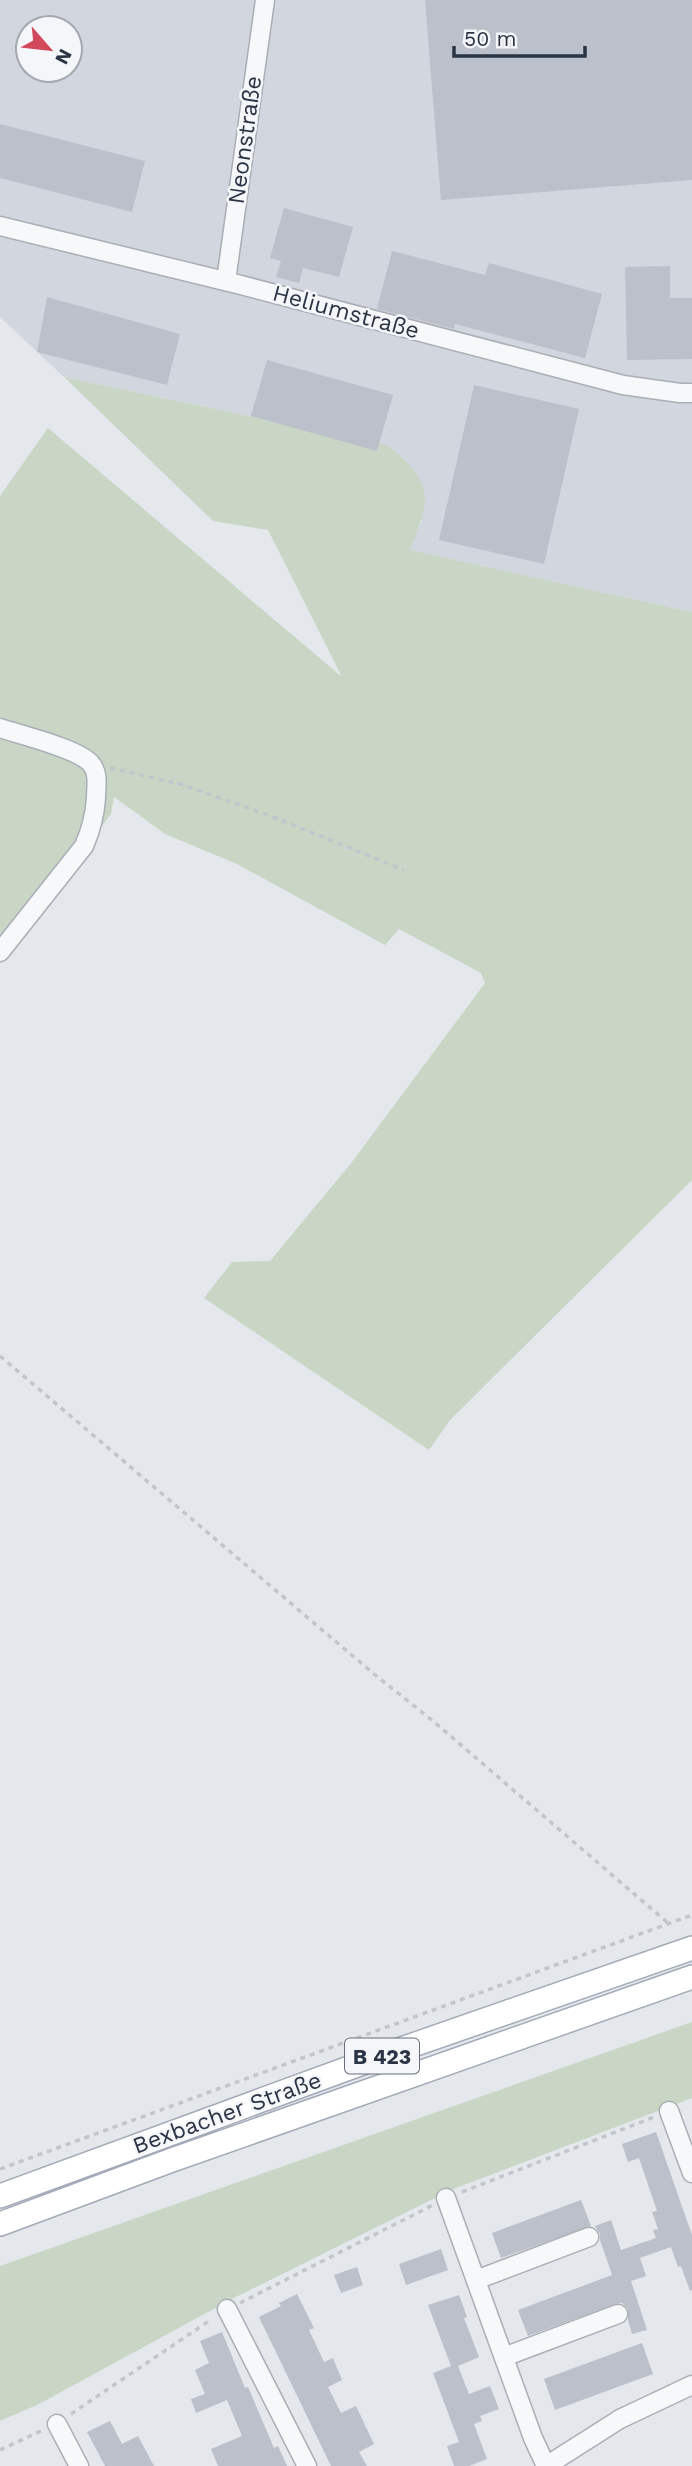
<svg xmlns="http://www.w3.org/2000/svg" width="692" height="2466" font-family="'Work Sans',sans-serif">
  <style>
    .built { fill: #d2d6de; fill-rule: evenodd }
    .green { fill: #c9d6c5 }
    .building { fill: #bbc0ca }
    .lines { fill: none; stroke-linecap: round; stroke-linejoin: round }
    .minor-casing { stroke: #a9aeb7; stroke-width: 21 }
    .major-casing { stroke: #a3abb8; stroke-width: 26 }
    .path { stroke: #c2c5cb; stroke-width: 3.5; stroke-dasharray: 5 5; stroke-linecap: butt }
    .minor { stroke: #f7f8fa; stroke-width: 18 }
    .major { stroke: #fff; stroke-width: 23 }
    .labels { text-anchor: middle; dominant-baseline: central; stroke-width: 5; stroke-linejoin: round; paint-order: stroke }
    .shield { fill: #f4f6f9; stroke: #676e7b; stroke-width: 2 }
    .shield-label { font-size: 21px; font-weight: bold; fill: #2b3445 }
    .street-label { font-size: 23px; fill: #2b3445; stroke: #f4f6f9 }
  </style>
  <rect width="100%" height="100%" fill="#e4e7ec"/>
  <path class="built" d="M0,0h692v612l-283,-62 13,-29 -35,-76 -323,-68 -64,-60zM28,28h42v42h-42z"/>
  <path class="green" d="M64,377l323,68c28,23 47,40 33,79 -3,9 -7,18 -10,26l282,62v568l-242,240 -21,30 -225,-152 28,-36 38,-1 82,-99 133,-179 -4,-10 -82,-44 -14,16 -148,-81 -72,-30 -51,-37 -3,17 -111,149v-467l48,-68 294,249 -74,-147 -55,-9z
    M692,2022v76l-241,92 -221,110 -191,104 -39,17v-155z"/>
  <path class="building" d="M425,0h267v180l-251,20z
    M0,124l145,37 -13,51 -132,-34z
    M284,208l69,19 -14,50 -36,-9 -4,15 -23,-6 5,-16 -11,-3z
    M392,251l93,24 4,-12 113,31 -17,64 -130,-34 -1,5 -77,-20z
    M670,266v32h22v61l-65,1 -2,-93z
    M47,297l133,37 -13,51 -130,-33z
    M267,360l126,35 -16,56 -126,-35z
    M474,385l105,24 -35,155 -105,-24z
    M656,2132l36,103v55l-2,1 -9,-25 -3,1 -7,-20 -31,11 6,18 -15,5 16,49 -15,4 -4,-14v-11l-6,-6h-3l-91,33 -10,-26 94,-35 -12,-35v-6l-5,-8 16,-6 10,30 35,-12 -3,-8 5,-1 -6,-17 5,-1 -18,-53 -11,4 -6,-18z
    M581,2200l10,26 -90,32 -9,-25z
    M441,2249l7,21 -42,15 -7,-21z
    M357,2267l6,18 -22,8 -7,-18z
    M297,2294l17,34 -5,2 15,32 9,-4 9,22 -14,7 13,26 15,-7 18,38 -15,8 8,14h-36l-72,-149 22,-11 -2,-3z
    M459,2295l8,22 -3,1 15,39 -21,9 11,28 21,-8 9,23 -19,7 2,5 -8,3 13,35 -18,7h-15l-7,-20 12,-4 -26,-69 18,-7 -23,-61z
    M222,2332l23,56 3,-1 26,61 4,-2 9,20h-69l-7,-17 31,-13 -15,-36 -31,13 -5,-14 14,-5 -10,-24 14,-7 -9,-22z
    M642,2343l11,31 -98,36 -11,-31z
    M110,2421l12,23 16,-8 16,30h-49l-18,-34z"/>
  <g class="lines">
    <g class="minor-casing">
      <path id="minor" d="M0,226l237,58 386,101 57,8h12
        M226,281l39,-281
        M0,728c20,7 81,21 92,37 7,10 4,21 4,33 -1,17 -5,32 -12,48l-84,106
        M669,2111l23,62
        M446,2198l87,240 13,28
        M476,2280l113,-43
        M227,2309l80,157
        M504,2357l114,-43
        M57,2424l22,42
        M546,2466l74,-47 72,-34"/>
    </g>
    <g class="major-casing">
      <path id="major" d="M0,2196l390,-143 302,-105
        M0,2224l172,-64 520,-183"/>
    </g>
    <path class="path" d="M110,768l70,16 91,32 133,54
      M0,1356l374,318 59,47 235,202
      M0,2169l692,-254
      M462,2192l192,-75
      M240,2303l193,-98
      M71,2414l141,-95
      M0,2450l43,-20"/>
    <use href="#minor" class="minor"/>
    <use href="#major" class="major"/>
  </g>
  <g class="labels">
    <rect class="shield" x="345" y="2038.5" width="74" height="35" rx="5"/>
    <g class="shield-label">
      <text x="382" y="2056">B 423</text>
    </g>
    <g class="street-label">
      <text transform="translate(245 140) rotate(-82)">Neonstraße</text>
      <text transform="translate(346 312) rotate(15)">Heliumstraße</text>
      <text transform="translate(227 2113) rotate(-20)">Bexbacher Straße</text>
    </g>
  </g>
  <g transform="translate(49 49) rotate(118)"><circle r="33" fill="#f4f6f9" stroke="#a4a8b1" stroke-width="2"/>
  <path d="M0-5L12 26L0 18L-12 26Z" fill="#d1495b"/>
  <text y="-10" font-size="19" font-weight="bold" text-anchor="middle" fill="#2b3445">N</text>
  </g>
  <path d="M454 46v10h131v-10" fill="none" stroke="#2b3445" stroke-width="3.5"/>
  <text x="464" y="46" font-size="21" fill="#2b3445" stroke="#f4f6f9" stroke-width="5" paint-order="stroke">50 m</text>
</svg>
